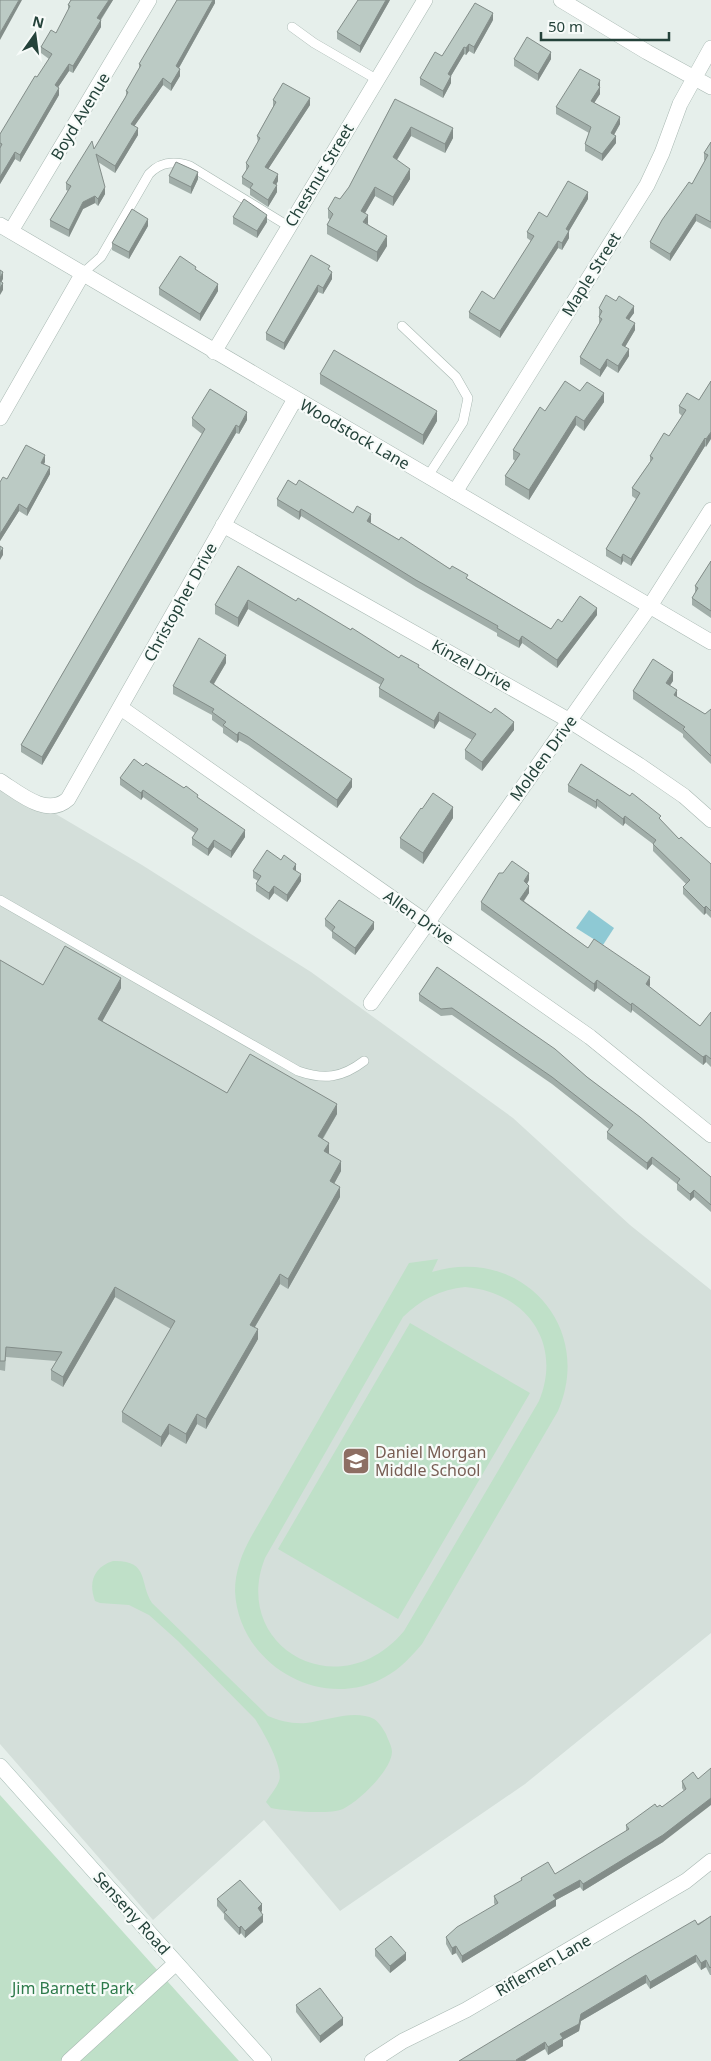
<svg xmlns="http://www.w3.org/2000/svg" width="711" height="2061" font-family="'Noto Sans',sans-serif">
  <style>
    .built { fill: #d4dfda }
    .green { fill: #bfe0c8; fill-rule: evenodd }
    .water { fill: #8ec9d4 }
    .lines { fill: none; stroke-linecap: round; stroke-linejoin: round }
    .service-casing { stroke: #a8b8b2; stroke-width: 10 }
    .minor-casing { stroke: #a8b8b2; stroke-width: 16 }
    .tertiary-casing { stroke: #a8b8b2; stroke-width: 16 }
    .secondary-casing { stroke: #a4bbb3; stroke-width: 16 }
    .service { stroke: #fff; stroke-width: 9 }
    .minor { stroke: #fff; stroke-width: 15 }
    .tertiary { stroke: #fff; stroke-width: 15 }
    .secondary { stroke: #fff; stroke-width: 15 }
    .wall { fill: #a1aea9 }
    .shaded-wall { fill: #838d89 }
    .building { fill: #bbcac4; stroke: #838d89 }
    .labels { text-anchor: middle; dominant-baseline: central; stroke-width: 4.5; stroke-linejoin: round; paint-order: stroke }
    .street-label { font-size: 16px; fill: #24423a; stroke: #f7fbf9 }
    .education-label { font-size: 16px; fill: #785e54; stroke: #f7fbf9; text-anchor: start }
    .park-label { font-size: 16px; fill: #2d7a4b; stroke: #f7fbf9 }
  </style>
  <rect width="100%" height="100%" fill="#e6efeb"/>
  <path class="built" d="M0,781l142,84 169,107 202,146 117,107 81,65v343l-186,151 -185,127 -76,-91 -111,100 -153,-176z"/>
  <path class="green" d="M438,1259l-6,13c87,-27 163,53 126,139l-136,233c-10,12 -22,25 -37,33 -64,36 -147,-13 -150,-86 0,-19 7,-38 16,-54l158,-274zM465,1287c61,5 98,56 74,114l-135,230c-65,78 -174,16 -139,-73l138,-241c17,-17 38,-28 62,-30z
    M410,1323l120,70 -132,226 -120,-70z
    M113,1561c37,-1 26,22 39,42l116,113c12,5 24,8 38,7 20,-2 48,-14 68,-4 5,3 9,10 12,15 2,6 6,12 6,18 -1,19 -33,49 -49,57 -14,6 -57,2 -72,-1l-5,-6c4,-7 10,-13 13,-21 5,-13 -16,-50 -24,-62l-77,-78 -29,-26 -20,-10 -29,-2 -5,-2c-7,-19 -1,-34 18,-40z
    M0,1795l239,266h-239z"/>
  <path class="water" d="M589,910l25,18 -11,17 -27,-17z"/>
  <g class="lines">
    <g class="service-casing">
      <path id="service" d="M292,27l22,16 62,36
        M83,273l18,-16 48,-83c12,-13 26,-13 41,-8l98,60
        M402,326l54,51 12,21 -5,24 -35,54
        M0,900l298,171c26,9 44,7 66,-10"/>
    </g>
    <g class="minor-casing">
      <path id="minor" d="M561,0l86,52 64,35
        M11,231l138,-231
        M214,352l211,-352
        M0,418l83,-145
        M455,492l192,-307 15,-32 18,-49 31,-56
        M223,525l347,196 69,44 45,31 27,24
        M121,708l469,329 121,98
        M0,781c19,12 47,37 68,18l227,-400
        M371,1003l279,-397 61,-96
        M69,2061l107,-98
        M372,2061l31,-20 63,-31 220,-129 25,-20"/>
    </g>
    <g class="tertiary-casing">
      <path id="tertiary" d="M0,225l711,417"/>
    </g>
    <g class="secondary-casing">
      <path id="secondary" d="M0,1766l264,295"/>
    </g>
    <use href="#service" class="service"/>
    <use href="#minor" class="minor"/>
    <use href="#tertiary" class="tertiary"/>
    <use href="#secondary" class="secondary"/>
  </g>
  <path class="wall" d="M71,0h42l-12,20v7l-28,46 -4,-2 -11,16 1,8 -39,67 -5,-3 -15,25v-50l49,-75 -8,-6v-6l15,-14 12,-22v-6z
    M215,0v3l-36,65 1,8 -9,15 -8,-6 -29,41 4,9 -23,38 -17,-11 7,32 -7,12 -3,-3 -12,6 -14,28 -19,-10v-7l18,-29 -2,-1v-7l28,-34 32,-53v-5l13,-22v-5z
    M390,0l-30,53 -23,-14v-7z
    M493,20l-19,34 -5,-3 -3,4 -2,-1 -13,22v7l-8,15 -23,-13v-7l22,-22z
    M514,59h37l-13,22 -24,-15z
    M600,87v7l-6,8 26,22 -6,11 2,8 -14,18 -17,-10v-7l4,-11 -33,-19v-7z
    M395,99l58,39 -8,15 -34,-17 -14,24 13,19 -17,27 -18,-10 -10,17 3,11 19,22 -10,16 -50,-28v-9l3,-5 -2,-2v-9l12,-10 9,-12z
    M273,100l37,5 -42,64 10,12 -2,4 1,7 -9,15 -18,-12v-6l-8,-5v-7l4,-6v-8l12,-20 -1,-7 16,-29z
    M711,142v87l-15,-8 -26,40 -20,-13v-6l42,-58 13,-23 -1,-1v-7z
    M169,176l29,3 -7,15 -22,-11z
    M588,199l-19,32v7l-7,12 -4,-2 -58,90 -31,-20v-6l25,-13 37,-58 -4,-3v-6l20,-15z
    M233,217l34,5 -10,16 -24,-14z
    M148,226l-19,33 -17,-9v-7z
    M196,270l22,21 -18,30 -41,-26v-7z
    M330,270l2,9 -9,15 -5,-2 -34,58 -18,-10v-7z
    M599,308l35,5 -5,6 6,11 -10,17 4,9 -11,17 -11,-7 -7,11 -20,-13v-7l19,-33z
    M320,374l117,47 -14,24 -103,-61z
    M711,381l-5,66 -1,-1 -74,120 -8,-5 -2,4 -15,-9v-7l30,-50 -4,-3v-8l18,-26v-6l19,-20 13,-20 -3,-3v-7l20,-6z
    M580,391l24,11 -20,29 -8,-6 -47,75 -24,-15v-9l10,-15 -2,-2v-9l32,-39z
    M192,418l55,2 -8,14 -3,-1 -194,332 -21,-13v-7l181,-311 -10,-8z
    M45,462l-1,2 6,10 -23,42 -8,-5 -19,30v-59z
    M296,485l75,37 -1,1 98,56 83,50 11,-7 35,-7 -40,53 -35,-25 -3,5 -22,-12v-3l-81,-46 -115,-71 -2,4 -22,-14v-7z
    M711,561v57l-19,-13v-7l3,-5v-7z
    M238,566l58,35 55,29 48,28 20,10 95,62 -32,41 -17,-12v-9l7,-10 -33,-19 -5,8 -55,-32v-9l2,-3 -133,-76 -10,18 -23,-13v-9z
    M226,663l-12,21 138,103 -15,21 -89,-63 -9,-5 -2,3 -14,-10v-5l-11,-8v-5l-39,-21v-8z
    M673,681l-3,4 7,12 28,17 6,-5v55l-28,-27v-3l-50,-35v-8z
    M143,766l55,32 47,39 -14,21 -17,-11 -6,9 -16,-11v-7l3,-5 -52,-36 -2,3 -21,-15v-7z
    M568,785l93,36 18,18 32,25v54l-5,-5 -2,2 -21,-21v-7l3,-3 -33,-33v-7l-28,-21 -2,3 -26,-20 -1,3 -28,-17z
    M422,809l31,9 -30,46 -23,-16v-10z
    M253,871h43l5,10 -14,21 -13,-9 -5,7 -13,-9v-7l2,-3 -5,-3z
    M529,880l-2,4 2,9 -5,8 64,47 62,37 -1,2 51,39 11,-14v55l-5,-5 -3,3 -71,-55 -1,3 -34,-25 -3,4 -113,-82v-8z
    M325,919l49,10 -19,26 -23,-17v-6l-7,-6z
    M0,960l43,25 78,3 -19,33 125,72 110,21 -14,25 6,14 -1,1 13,17 -7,13 6,13 -52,92 -8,-5 -25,43 3,12 -52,90 -9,-5 -11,20 -17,-10 -8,13 -39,-25v-10l49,-83 -56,-32 -52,90 -12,-7v-10l5,-9 -50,-4 -1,14 -5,-1z
    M437,967l150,110 124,100v35l-17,-15 -4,4 -13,-11v-6l-25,-20 -5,6 -40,-31v-7l2,-3 -57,-45 -100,-69 -11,1 -22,-15v-7z
    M693,1772l-30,70 -80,49 -3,-4 -24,13v6l-94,57 -6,-10 -4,2 -6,-11v-7l49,-32 -1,-2v-7l27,-15v-3l34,-4 71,-43v-6l31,-18h5l22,-16 -2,-3v-7z
    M217,1899l45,12 -1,1 2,10 -18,16 -4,-5 -2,2 -15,-16v-5l-7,-8z
    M711,1916v59h-1l-4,-8 -5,3 -5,-8 -46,27 -4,-6 -65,38 -2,10 -16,9v6l-15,9 -3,-6 -86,12z
    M375,1949l31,11 -16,13 -15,-17z
    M296,2005l47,20 -23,18 -24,-31z"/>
  <path class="shaded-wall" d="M19,0h3l-22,40v-7z
    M109,0h4l-16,25v-7z
    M213,0h2v3l-39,70v-7z
    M386,0h4l-30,53v-7z
    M493,13v7l-19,34v-7z
    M101,20v7l-28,46v-7z
    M469,44v7l-3,4v-7z
    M464,47v7l-16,27v-7z
    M551,52v7l-13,22v-7z
    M69,64v7l-14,21v-7z
    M180,69v7l-9,15v-7z
    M451,76v7l-8,15v-7z
    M163,78v7l-32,46v-7z
    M600,80v14l-9,14v-7z
    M59,88v7l-39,67v-7z
    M310,98v7l-45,69v-7z
    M620,117v7l-9,16v-7z
    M411,127v9l-18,30v-9z
    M138,128v7l-23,38v-7z
    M453,128v10l-8,15v-9z
    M616,136v7l-14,18v-7z
    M15,152v7l-15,25v-7z
    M410,169v10l-17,27v-9z
    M198,172v7l-7,15v-7z
    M278,174v7l-5,9v-7z
    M277,185v7l-9,15v-7z
    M105,187v7l-7,12v-7z
    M375,187v9l-14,24v-9z
    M588,192v7l-22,37v-7z
    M95,196v7l-12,6 -14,28v-7l14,-28z
    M696,214v7l-26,40v-7z
    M267,215v7l-10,16v-7z
    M368,215v9l-5,-2z
    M148,219v7l-19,33v-7z
    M569,231v7l-7,12v-7z
    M387,236v10l-10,16v-10z
    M558,241v7l-58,90v-7z
    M3,272v7l-3,6v-7z
    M332,272v7l-9,15v-6z
    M3,283v7l-3,5v-7z
    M218,284v7l-18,30v-7z
    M318,285v7l-34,58v-7z
    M634,306v7l-8,11v-6z
    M635,323v7l-13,22v-7z
    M629,349v7l-11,17v-7z
    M607,359v7l-7,11v-7z
    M604,393v9l-20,29v-10z
    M437,411v10l-14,24v-10z
    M247,412v8l-8,14v-7z
    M576,416v9l-47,75v-10z
    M236,425v8l-194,332v-8z
    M711,432v7l-5,8v-8z
    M705,438v8l-74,120v-7z
    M45,455v7l-4,8v-7z
    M50,467v7l-23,42v-7z
    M19,504v7l-19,30v-7z
    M301,509v7l-2,4v-8z
    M371,514v8l-4,6v-7z
    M3,548v7l-3,5v-7z
    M623,554v7l-2,4v-7z
    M248,600v9l-10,18v-9z
    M597,608v7l-40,53v-8z
    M522,636v7l-3,5v-7z
    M226,655v8l-16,27v-8z
    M673,672v9l-7,10v-8z
    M677,690v8l-3,-3z
    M439,712v9l-5,8v-8z
    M514,722v8l-32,41v-9z
    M239,732v8l-2,3v-8z
    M352,779v8l-15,21v-8z
    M143,790v7l-2,3v-7z
    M597,799v7l-1,3v-7z
    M453,807v11l-30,46v-11z
    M625,816v7l-2,3v-7z
    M245,830v7l-14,21v-7z
    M214,840v7l-6,9v-7z
    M296,864v7l-3,5v-7z
    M529,873v7l-5,9v-8z
    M301,874v7l-14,21v-7z
    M274,886v7l-5,7v-7z
    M529,886v7l-9,13v-7z
    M706,906v7l-2,2v-7z
    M374,922v7l-19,26v-7z
    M650,977v8l-4,6v-7z
    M121,978v10l-23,41v-10z
    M597,980v8l-3,4v-8z
    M632,1003v7l-1,3v-8z
    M706,1055v7l-3,3v-8z
    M337,1104v10l-19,32v-10z
    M329,1143v10l-5,8v-10z
    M652,1157v7l-5,6v-7z
    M341,1161v10l-11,20v-10z
    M340,1187v10l-52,92v-10z
    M694,1190v7l-4,4v-7z
    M280,1274v10l-30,51v-10z
    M115,1287v10l-52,90v-10z
    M258,1329v10l-52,90v-10z
    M197,1414v10l-11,20v-10z
    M169,1424v10l-8,13v-10z
    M711,1798v7l-48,37 -80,49v-7z
    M580,1880v7l-24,13v6l-94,57v-7l91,-61z
    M262,1904v7l-4,4v-7z
    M263,1915v7l-18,16v-7z
    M241,1926v7l-2,2v-7z
    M456,1946v7l-4,2v-7z
    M406,1953v7l-16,13v-7z
    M696,1955v7l-46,27v-7z
    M706,1960v7l-5,3v-7z
    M646,1975v8l-65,38 -2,10 -16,9v6l-15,9v-8l12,-13 21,-20z
    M343,2018v7l-23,18v-7z
    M545,2042v7l-20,12h-9v-1z"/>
  <path class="building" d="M0,0h19l-19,33z
    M71,0h38l-12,18 4,2 -28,46 -4,-2 -14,21 4,3 -39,67 -5,-3 -15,25v-29l2,-4 -2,-1v-9l35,-58 2,1 15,-23 -11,-7 10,-17 5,3 14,-27 -2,-1z
    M177,0h36l-37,66 4,3 -9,15 -8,-6 -32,46 7,4 -23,38 -19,-12 9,33 -7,12 -3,-3 -12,6 -14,28 -19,-10 21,-34 -5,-3 26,-42 2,8 31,-51 3,-6 -2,-1 15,-26 -2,-1z
    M358,0h28l-26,46 -23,-14z
    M475,3l18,10 -19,34 -5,-3 -3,4 -2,-1 -16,27 3,2 -8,15 -23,-13 15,-26 7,4z
    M527,37l24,15 -13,22 -24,-15z
    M580,69l20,11 -2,5 2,2 -9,14 29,16 -9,16 5,3 -14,18 -17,-10 6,-17 -35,-20z
    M283,83l27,15 -45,69 13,7 -5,9 4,2 -9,15 -18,-12 3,-4 -11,-7 7,-11 -3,-3 14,-25 -3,-2 19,-34 -3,-2z
    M395,99l58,29 -8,16 -34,-17 -18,30 17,12 -17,28 -18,-10 -14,24 7,4 -5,7 24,14 -10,16 -50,-27 6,-11 -5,-5 7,-12 5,2 9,-12z
    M711,142v80l-15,-8 -26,40 -20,-12 12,-22 27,-38 3,2 16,-29 -4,-2z
    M176,162l22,10 -7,15 -22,-11z
    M568,181l20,11 -22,37 3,2 -7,12 -4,-2 -58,90 -31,-19 13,-21 12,8 40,-63 -7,-4 12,-20 8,5z
    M244,199l23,16 -10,16 -24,-14z
    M132,209l16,10 -19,33 -17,-9z
    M311,255l19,11 -2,3 4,3 -9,16 -5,-3 -34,58 -18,-10z
    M180,256l16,11 -1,2 23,15 -18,30 -41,-26z
    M0,270l3,2 -3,6z
    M0,281l3,2 -3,5z
    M606,295l10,6 3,-5 15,10 -8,12 9,5 -13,22 7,4 -11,17 -11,-7 -7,11 -20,-13 22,-38 -3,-2 3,-6 -3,-3z
    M334,350l103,61 -14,24 -103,-61z
    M565,381l15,10 7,-9 17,11 -20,28 -8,-5 -47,74 -24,-14 15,-22 -7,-4 27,-43 5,4z
    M711,381v51l-5,7 -1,-1 -74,121 -8,-5 -2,4 -15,-9 34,-56 -8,-5 21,-30 -3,-2 14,-23 5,3 17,-26 -7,-4 8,-13 12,7z
    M210,389l37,23 -8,15 -3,-2 -194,332 -21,-12 184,-316 -13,-11z
    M26,445l19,10 -4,8 9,4 -23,42 -8,-5 -19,30v-52l3,-5 4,2z
    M288,480l8,5 3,-5 54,33 4,-7 14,8 -4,7 32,19 2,-3 49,32 2,-3 16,9 -2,3 85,51 7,-10 4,3 18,-26 17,12 -40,52 -35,-24 -3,5 -22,-13 1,-2 -82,-46 -115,-71 -2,3 -22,-13z
    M0,546l3,2 -3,5z
    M711,561v50l-19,-13 6,-10 -3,-2z
    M238,566l58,35 2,-3 53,32 1,-2 47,30 2,-3 18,10 -1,2 73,46 4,-5 19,14 -32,40 -17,-12 11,-16 -37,-22 -5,9 -55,-33 5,-9 -136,-79 -10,18 -23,-13z
    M199,638l27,17 -16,27 142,97 -15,21 -89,-63 -9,-5 -2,3 -14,-10 3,-3 -14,-10 2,-3 -41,-23z
    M653,659l20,13 -7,11 11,7 -3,5 31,19 6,-5v47l-28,-27 2,-2 -52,-36z
    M134,759l9,7 3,-3 38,25 2,-2 12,9 -1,2 48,33 -14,21 -17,-11 -6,9 -16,-11 6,-9 -55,-39 -2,3 -21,-15z
    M581,764l49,32 2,-3 29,23 -2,2 20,21 2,-2 30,27v47l-5,-5 -2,2 -21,-21 7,-7 -37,-36 3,-4 -31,-24 -2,3 -26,-20 -1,3 -28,-17z
    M433,793l20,14 -30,46 -23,-15 21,-30 1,1z
    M267,850l14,10 3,-5 12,9 -3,5 8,5 -14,21 -13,-9 -5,7 -13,-9 5,-8 -8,-5z
    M512,861l17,12 -5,8 5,5 -9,13 68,49 6,-9 56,38 -4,7 54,42 11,-14v47l-5,-4 -3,2 -71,-54 -1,2 -34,-25 -3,4 -113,-82 18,-29h4z
    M339,900l35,22 -19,26 -23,-17 3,-4 -10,-8z
    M65,946l56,32 -23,41 129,74 23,-39 87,50 -19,32 11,7 -5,8 17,10 -11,20 10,6 -52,92 -8,-5 -30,51 8,4 -52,90 -9,-5 -11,20 -17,-10 -8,13 -39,-25 53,-91 -60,-34 -52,90 -12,-7 11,-18 -56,-5 -1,14h-5v-401l43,25z
    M437,967l118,82 32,28 53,40 71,60v28l-17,-15 -4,4 -13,-11 3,-4 -28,-22 -5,6 -40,-31 6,-7 -61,-48 -100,-69 -11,1 -22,-15z
    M711,1768v30l-48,37 -80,49 -3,-4 -27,15 3,4 -94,57 -6,-10 -4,2 -6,-11 11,-10 41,-24 -4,-7 28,-16 -1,-2 27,-16 7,12 74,-45 -3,-4 29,-21 2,3 3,-2 2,2 24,-18 -4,-8 11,-9 5,7z
    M240,1880l22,24 -4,4 5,7 -18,16 -4,-5 -2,2 -15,-16 3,-2 -10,-11z
    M711,1916v51l-1,1 -4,-8 -5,3 -5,-8 -46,27 -4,-7 -65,39 -2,10 -19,10 3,4 -15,9 -3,-5 -29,18 1,1h-58l174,-105 62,-36 3,5z
    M391,1936l15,17 -16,13 -15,-17z
    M320,1988l23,30 -23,18 -24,-31z"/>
  <defs>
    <g id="school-square" transform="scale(1.4375)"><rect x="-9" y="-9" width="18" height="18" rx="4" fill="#8d6e63" stroke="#f7fbf9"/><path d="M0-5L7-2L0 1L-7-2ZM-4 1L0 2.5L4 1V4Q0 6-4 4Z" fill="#fff"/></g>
  </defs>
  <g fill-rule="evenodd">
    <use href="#school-square" x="356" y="1461"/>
  </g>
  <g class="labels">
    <g class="street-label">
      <text transform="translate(80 116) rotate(-59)">Boyd Avenue</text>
      <text transform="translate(319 175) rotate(-59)">Chestnut Street</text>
      <text transform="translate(591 274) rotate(-58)">Maple Street</text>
      <text transform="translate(355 434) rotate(30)">Woodstock Lane</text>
      <text transform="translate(180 602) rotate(-61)">Christopher Drive</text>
      <text transform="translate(472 665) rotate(29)">Kinzel Drive</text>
      <text transform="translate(543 758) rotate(-54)">Molden Drive</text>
      <text transform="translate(419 917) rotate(35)">Allen Drive</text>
      <text transform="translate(132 1913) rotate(48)">Senseny Road</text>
      <text transform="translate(543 1965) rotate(-30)">Riflemen Lane</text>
    </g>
    <g class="education-label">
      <text x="375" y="1452">Daniel Morgan<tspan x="375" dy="18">Middle School</tspan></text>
    </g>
    <g class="park-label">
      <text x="73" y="1988">Jim Barnett Park</text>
    </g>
  </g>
  <g transform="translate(35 35) rotate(14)" stroke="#f7fbf9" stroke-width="4" paint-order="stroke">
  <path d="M0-4L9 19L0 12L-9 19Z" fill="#24423a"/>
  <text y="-8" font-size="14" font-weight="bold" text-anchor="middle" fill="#24423a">N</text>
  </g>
  <path d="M541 32v8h128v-8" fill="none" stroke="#24423a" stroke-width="2.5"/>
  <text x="548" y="32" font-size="15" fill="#24423a" stroke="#f7fbf9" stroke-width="4" paint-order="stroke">50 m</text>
</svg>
